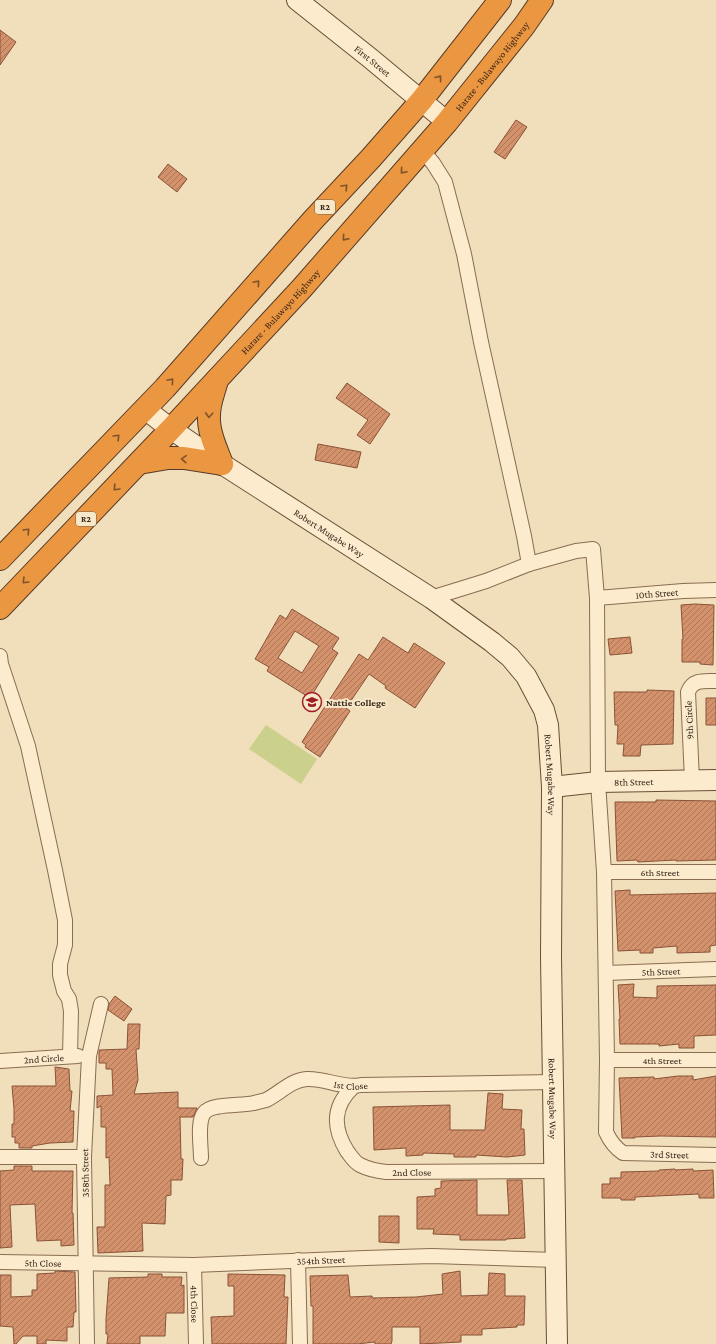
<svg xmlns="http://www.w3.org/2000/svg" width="716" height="1344" font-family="'Crimson Pro',serif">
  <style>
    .pitch { fill: #ccd08d }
    .building { fill: url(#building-hatch); stroke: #8a5337; fill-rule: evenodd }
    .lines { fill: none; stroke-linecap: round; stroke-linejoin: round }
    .street-casing { stroke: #896d53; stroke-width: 16 }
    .secondary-casing { stroke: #6a4e36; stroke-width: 22 }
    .highway-casing { stroke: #563b28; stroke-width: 24 }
    .street { stroke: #fcebcd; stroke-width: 14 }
    .secondary { stroke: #fcebcd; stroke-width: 20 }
    .highway { stroke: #eb9640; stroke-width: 22 }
    .oneway { stroke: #7f5329 }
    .labels { text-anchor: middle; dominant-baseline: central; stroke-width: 4; stroke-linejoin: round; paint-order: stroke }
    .shield { fill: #f8e8ca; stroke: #71604e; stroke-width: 1 }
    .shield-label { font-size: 9px; font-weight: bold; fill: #372619 }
    .street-label { font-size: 10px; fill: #372619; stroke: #f8e8ca }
    .poi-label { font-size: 10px; font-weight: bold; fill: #372619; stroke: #f8e8ca; text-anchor: start }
  </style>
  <defs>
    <pattern id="building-hatch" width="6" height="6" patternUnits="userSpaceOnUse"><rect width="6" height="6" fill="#d3916c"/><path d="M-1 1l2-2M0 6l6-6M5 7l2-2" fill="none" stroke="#ac7658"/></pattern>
  </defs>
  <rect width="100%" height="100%" fill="#f1deba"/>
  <path class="pitch" d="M266,725l51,34 -16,25 -52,-35z"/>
  <path class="building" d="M0,30l16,12 -16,23z
    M516,120l11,7 -22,32 -11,-7z
    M168,164l19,15 -10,13 -19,-15z
    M347,383l43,31 -20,30 -13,-9 11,-15 -32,-22z
    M318,444l43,8 -4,16 -42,-8z
    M695,604l19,1 -1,60 -13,-1v-2h-18v-23h1l-2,-34z
    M292,609l47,29 -7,11 6,4 -28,45 -43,-27 2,-4 -14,-8 25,-44 6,4zM295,631l24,15 -17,27 -24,-15z
    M383,637l25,16 6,-10 31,20 -30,45 -30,-20 1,-2 -17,-12 -23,34 4,3 -30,46 -15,-10 1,-2 -4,-3 57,-88 9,6z
    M630,637l2,16 -22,2 -2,-16z
    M647,690l27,1 -1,53 -32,1 -1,11h-17l1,-12h-7l1,-19h-3l-1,-33h33z
    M706,698h10v27h-10z
    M656,800l60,1v59l-40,1v-1l-38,2 -1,-2 -20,1 -2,-59h41z
    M630,890v5l86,-2v52l-6,1v6l-33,1v-7l-24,2v5h-13v-3l-22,1 -3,-60z
    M634,984l-1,13 24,1v-12l59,-1v50l-22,1v12h-15v-4l-20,2v-2h-39l-1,-25h1l-2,-34z
    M115,996l17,13 -8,12 -16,-11 1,-6z
    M128,1024h12l-1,25h-3l2,31 -4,14 44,-2v16h19l-4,9h-13l1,42h2l-1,21h-11v15l-5,1 -1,28 -23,-1 1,28 -45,2 -1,-26h8v-42h5l-1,-28 -3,1v-31h-5v-21l-4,2v-12l16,-1 -1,-26h-6v-6h-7v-13l28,-1z
    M55,1067l14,2 1,22h2l-2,20h4l-1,31 -23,1 -18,3v2h-13v-5h-4v-6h-3v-13h2v-15l-2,-23h44z
    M678,1076h15v4l23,-4v61l-55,-1 -26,1v1h-13l-3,-60 35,-1v2z
    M488,1093l15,1 -1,15 20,1 -1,19h3l1,26 -18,2 -31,-2v2h-22v-3l-31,-1v2l-17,1v-8l-32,2 -1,-43 77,-2v25h35z
    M14,1166h18v5h41l-1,42h1l1,32 -13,1v-6l-24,1 -2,-37 -25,1 2,42 -12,1v-77l14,-1z
    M675,1169v1l18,-1v2l20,-1 1,28h-15v-4l-64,3v3h-14v-2h-19v-14h8v-6h11v-6l38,-1v-1z
    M477,1180v35h32l-2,-35h15l3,58 -19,1v1h-46v-5l-27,-1 1,-5h-17v-32l18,-1v-7l6,-1v-7z
    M379,1216h20v27l-20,-1z
    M55,1271l20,1 1,40h-2l-1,15h-6v14l-21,-1v4h-9v-8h-14l-7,8h-2l-1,-17 -13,-1v-51h11v22l21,-1v-6h5v-16l18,-1z
    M460,1271l1,25 27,-1 1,-22 16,1v22h20l-1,29h-7v2l-35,2v6h-21v7l-41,2v-17h-28v14l-1,3h-16v-2l-18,2h-44v-38h-2l-1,-30 38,-1 2,22 22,-1v2l44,-1 27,-3 -1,-20z
    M148,1274h14v3h20l-1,9 3,-1v28h-18l-1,23h-25v8h-33l1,-10h-2v-15l3,-41 39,-1z
    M228,1274l57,1 -1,22h4l-2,47h-74l-1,-27 23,-1v-30h-6z"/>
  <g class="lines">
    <g class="street-casing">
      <g id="street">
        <path d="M422,150l11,13 12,19 19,72 17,88 43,194 5,28"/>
        <path id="s1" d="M431,598l55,-17 43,-17 47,-13 17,-2 4,49 1,184 6,90 3,188 -1,72c4,9 8,15 17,21l93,2"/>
        <path id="s2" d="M597,598l86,-7 33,-1"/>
        <path d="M0,656l1,8 27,82 27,124 10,50v25l-5,19v11l4,16 5,8 2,12 -1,45"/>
        <path d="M692,780l-4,-88c5,-13 16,-11 28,-11"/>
        <path id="s3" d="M604,872h112"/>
        <path id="s4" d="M606,973l110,-4"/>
        <path id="s5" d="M607,1060h109"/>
        <path id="s6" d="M0,1061l78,-5"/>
        <path id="s7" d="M353,1087c-21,20 -20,41 -6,64 4,5 7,11 13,14 8,4 17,6 26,7l168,-1"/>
        <path d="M0,1157h84"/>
        <path id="s8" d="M201,1158c0,-12 -4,-36 3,-45 7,-10 38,-7 50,-10 4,-1 8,-2 12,-3 14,-7 25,-20 41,-21 18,-1 36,10 54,6l192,-3"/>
        <path d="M298,1260l2,84"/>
        <path id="s9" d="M0,1262l194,3 171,-7 67,-2 124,4"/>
        <path id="s10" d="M194,1265l2,79"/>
        <path d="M87,1344l-3,-187 5,-101 12,-52"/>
      </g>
    </g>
    <g class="secondary-casing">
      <g id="secondary">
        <path id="s11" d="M297,0l73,58 77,64"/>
        <path id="s12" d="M145,409l26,20 51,35 209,134 61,44 18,15 16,19 18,34 4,15 4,62 -1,170 6,387"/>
        <path id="s13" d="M552,787l46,-5 118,-2"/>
      </g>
    </g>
    <g class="highway-casing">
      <g id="highway">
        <path d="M217,380c-3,12 -8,23 -8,35 -1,17 7,33 13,49"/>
        <path d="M139,463l29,-5h16l38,6"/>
        <path d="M0,559l165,-171 148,-168 58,-62 50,-57 79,-101"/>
        <path id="s14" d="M0,608l171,-179 131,-141 145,-166 77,-96 18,-26"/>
      </g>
    </g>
    <use href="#street" class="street"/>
    <use href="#secondary" class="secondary"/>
    <use href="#highway" class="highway"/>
  </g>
  <defs><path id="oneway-chevron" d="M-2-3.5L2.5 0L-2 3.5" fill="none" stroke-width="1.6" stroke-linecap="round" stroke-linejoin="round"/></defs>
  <g class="oneway">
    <use href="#oneway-chevron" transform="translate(439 78) rotate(-52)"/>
    <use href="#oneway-chevron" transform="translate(403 171) rotate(131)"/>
    <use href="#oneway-chevron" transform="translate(345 187) rotate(-47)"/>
    <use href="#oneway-chevron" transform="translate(345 238) rotate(131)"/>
    <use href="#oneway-chevron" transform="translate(257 283) rotate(-49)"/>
    <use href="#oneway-chevron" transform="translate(171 381) rotate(-49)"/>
    <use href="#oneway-chevron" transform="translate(209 415) rotate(93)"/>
    <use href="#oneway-chevron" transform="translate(117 437) rotate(-46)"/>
    <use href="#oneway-chevron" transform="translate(184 459) rotate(-176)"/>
    <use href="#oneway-chevron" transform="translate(116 488) rotate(133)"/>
    <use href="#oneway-chevron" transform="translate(27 531) rotate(-46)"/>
    <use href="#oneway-chevron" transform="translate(25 581) rotate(135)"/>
  </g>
  <defs>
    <g id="school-ring" transform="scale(1)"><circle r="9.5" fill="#f8e8ca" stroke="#9d1e26" stroke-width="1.5"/><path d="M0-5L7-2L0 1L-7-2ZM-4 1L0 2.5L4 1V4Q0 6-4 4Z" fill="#9d1e26"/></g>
  </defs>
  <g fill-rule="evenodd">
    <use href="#school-ring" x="312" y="702"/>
  </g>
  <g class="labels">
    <g class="shield">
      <rect x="315" y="200" width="20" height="14" rx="3"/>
      <rect x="76" y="512" width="20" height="14" rx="3"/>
    </g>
    <g class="shield-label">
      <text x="325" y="207">R2</text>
      <text x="86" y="519">R2</text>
    </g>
    <g class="street-label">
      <text stroke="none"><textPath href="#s11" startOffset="97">First Street</textPath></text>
      <text stroke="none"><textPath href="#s14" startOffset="732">Harare - Bulawayo Highway</textPath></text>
      <text stroke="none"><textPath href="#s14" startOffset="408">Harare - Bulawayo Highway</textPath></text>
      <text stroke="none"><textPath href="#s12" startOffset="222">Robert Mugabe Way</textPath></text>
      <text stroke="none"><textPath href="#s2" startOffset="60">10th Street</textPath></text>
      <text transform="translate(689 720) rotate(-93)">9th Circle</text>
      <text stroke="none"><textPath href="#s12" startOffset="570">Robert Mugabe Way</textPath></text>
      <text stroke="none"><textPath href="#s13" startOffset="82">8th Street</textPath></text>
      <text stroke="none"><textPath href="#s3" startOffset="56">6th Street</textPath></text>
      <text stroke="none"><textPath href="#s4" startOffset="55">5th Street</textPath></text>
      <text stroke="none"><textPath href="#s6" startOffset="44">2nd Circle</textPath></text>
      <text stroke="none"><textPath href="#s5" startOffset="55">4th Street</textPath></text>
      <text stroke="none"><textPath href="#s8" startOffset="201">1st Close</textPath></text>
      <text stroke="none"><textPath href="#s12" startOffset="894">Robert Mugabe Way</textPath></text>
      <text stroke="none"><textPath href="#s1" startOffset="827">3rd Street</textPath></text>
      <text stroke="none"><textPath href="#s7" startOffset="143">2nd Close</textPath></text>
      <text transform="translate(85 1173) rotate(-91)">358th Street</text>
      <text stroke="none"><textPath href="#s9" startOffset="321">354th Street</textPath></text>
      <text stroke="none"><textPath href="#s9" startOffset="43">5th Close</textPath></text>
      <text stroke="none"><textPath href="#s10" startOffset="39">4th Close</textPath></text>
    </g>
    <g class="poi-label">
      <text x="326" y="702">Nattie College</text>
    </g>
  </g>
</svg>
